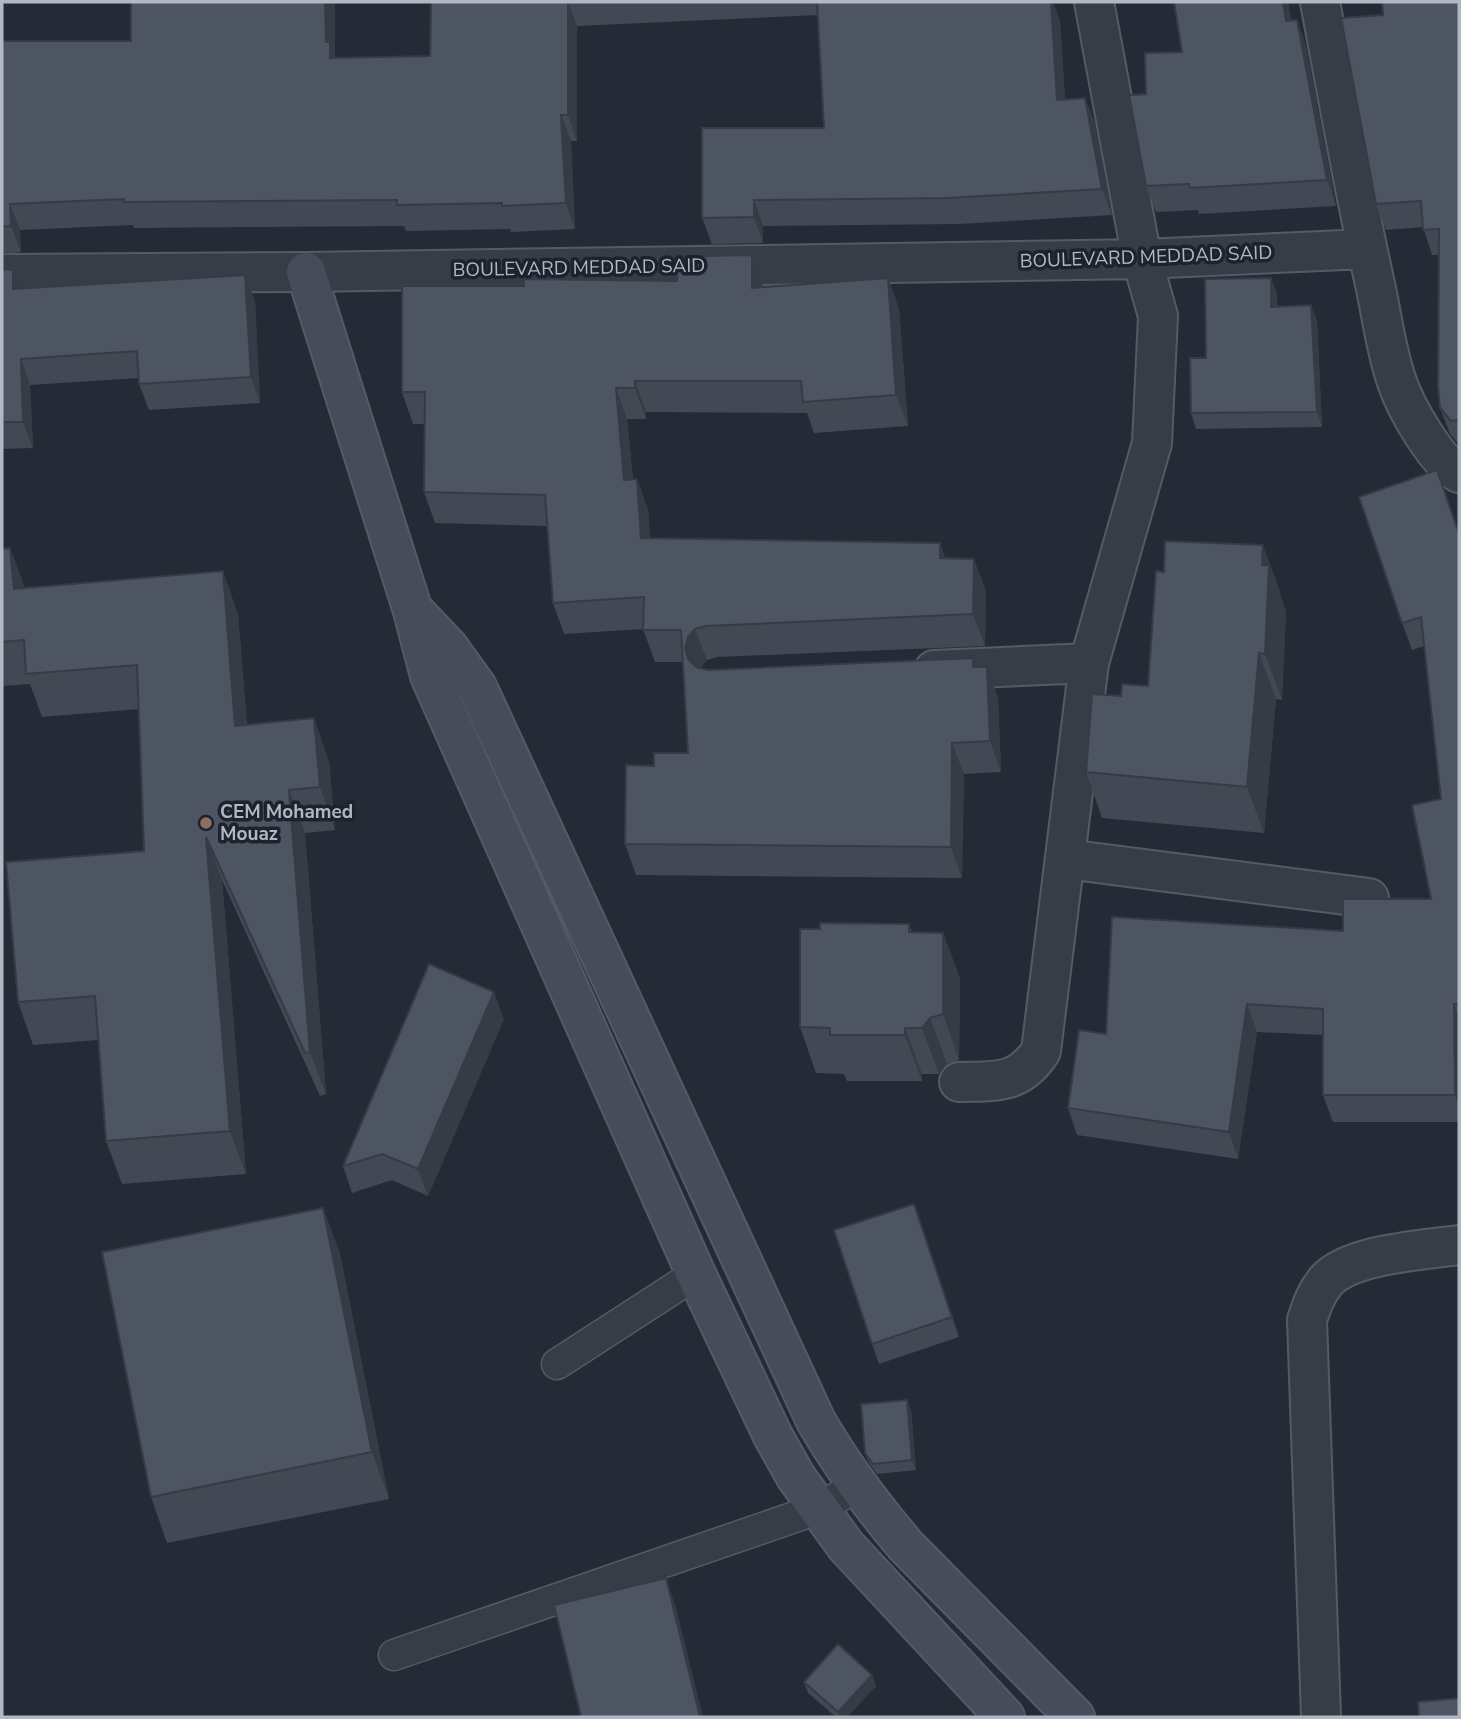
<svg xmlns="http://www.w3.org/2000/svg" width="1461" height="1719" font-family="'Nunito Sans',sans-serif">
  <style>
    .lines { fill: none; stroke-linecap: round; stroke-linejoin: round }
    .lane-casing { stroke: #555b65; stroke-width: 33 }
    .street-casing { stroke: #555b65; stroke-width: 42 }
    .secondary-casing { stroke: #555b65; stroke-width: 42 }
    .lane { stroke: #373d47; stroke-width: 30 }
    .street { stroke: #373d47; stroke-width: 38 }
    .secondary { stroke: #464c59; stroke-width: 38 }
    .wall { fill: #424854 }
    .shaded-wall { fill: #363b45 }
    .building { fill: #4d5462; stroke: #363b45; stroke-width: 2 }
    .education-dot { fill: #8d6e63; stroke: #1d222c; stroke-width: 2.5 }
    .labels { text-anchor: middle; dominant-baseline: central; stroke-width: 7; stroke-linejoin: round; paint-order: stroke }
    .street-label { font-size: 19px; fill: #b2b8c3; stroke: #1d222c }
    .poi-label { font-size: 19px; font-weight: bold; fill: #b2b8c3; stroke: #1d222c; text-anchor: start }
  </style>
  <rect width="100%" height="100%" fill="#242b36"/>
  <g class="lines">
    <g class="lane-casing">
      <path id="lane" d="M557,1364l139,-90
        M394,1655l424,-146 39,-23"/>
    </g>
    <g class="street-casing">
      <path id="street" d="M1320,2c18,94 34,188 55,282 7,32 11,67 22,98 8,24 39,80 62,91
        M2,274l304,-2 836,-13 225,-10
        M934,670l155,-7
        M1066,859l303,39
        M959,1082c36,-1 60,3 82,-31l48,-388 63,-220 6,-127 -16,-57 -48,-257
        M1321,1717l-14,-397c5,-15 9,-27 19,-39 24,-27 97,-31 133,-36"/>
    </g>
    <g class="secondary-casing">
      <path id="secondary" d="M306,272l107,339 17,65 266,598 77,162 23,41 50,69 159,171
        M415,612l34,36 28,39 339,734c26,45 56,85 90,125l169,171"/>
    </g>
    <use href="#lane" class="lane"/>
    <use href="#street" class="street"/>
    <use href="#secondary" class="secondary"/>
  </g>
  <path class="wall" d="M431,2h622l7,20 5,78 20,-2 10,26 17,91 -153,9 -196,2v17l-51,1 -10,-26 122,-90 -6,-113 -241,11v115h-6l4,88 -64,3 -1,-3 -104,2 -2,-5 -270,2 -1,-3 -113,5 1,22 -19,2v-213l333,14 1,3 94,-2z
    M1288,2l3,18h6l9,26 30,160 -137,8 -1,-4 -42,2 -10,-26v-92l36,-42z
    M1459,2v443l-9,-11 -10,-26 -1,-153h-7l-9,-28 -37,3 -10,-26z
    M2,269l18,20 235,12 5,102 -111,7 -10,-26v-6l-109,7 3,63 -31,1z
    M888,278l11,31 9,117 -94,7 -7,-20 -161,-1v7h-19l6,60h4l11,31 2,28 290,5 5,15 41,32 -1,56 -268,11 -10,3 -7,8 8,2 268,-3 22,31 3,74 -37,2 -2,104 -326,-3 -11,-31 29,-78 34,-13 -5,-91h-28l-12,-33 -79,5 -11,-31 -6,-77 -112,-3 -11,-31 1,-68h-12l-11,-32 361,-105z
    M1277,293v14l40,13 5,107 -126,2 -5,-16 15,-55z
    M1437,470l22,63v589h-126l-10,-27v-60l-66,-3 -19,127 -161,-24 -9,-27 38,-74 237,-103 88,-32 10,-100 -17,-153 -12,4 -10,-27z
    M10,548l15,40 213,26 9,111 82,36 6,69 -30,3 21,261 -6,2 -98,-216 24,294 -124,10 -16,-43 -8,-101 -65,5 -15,-43 126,-151 -5,-142 -97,8 -12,-33 -28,2v-137z
    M1280,591v4l6,16 -4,89 -6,-1 -12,134 -162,-15 -16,-46 35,-76 27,-10z
    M909,924l3,8 31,1 17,46 -1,81 -12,4 -8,10h-17v7h-75l-3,-7 -28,-1 -16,-46 20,-98z
    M504,1019l-76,177 -36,-16 -40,13 -9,-27z
    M914,1204l45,133 -80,27 -7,-20z
    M323,1208l17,46 49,245 -222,44 -16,-46z
    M911,1410l5,60 -39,4 -8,-11 -4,-10z
    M872,1675l4,11 -29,31h-11l-28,-24 -4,-11z"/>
  <path class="shaded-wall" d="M325,2h10v53l5,13 -10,-10 -4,-16z
    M568,2l9,24v115l-9,-26z
    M1051,2h2l7,20 7,104 -10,-26z
    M1283,2h5l7,45 -9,-26z
    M1297,20l9,26 30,160 -9,-26z
    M1085,98l10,26 17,91 -10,-26z
    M561,115l10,26 4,88 -9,-26z
    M754,200l9,26v17l-9,-26z
    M10,204l10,26 1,22 -10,-26z
    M752,255l11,32 -11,1z
    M13,270l9,26 -9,-7z
    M245,275l10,26 5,102 -9,-26z
    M888,278l11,31 9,117 -12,-31z
    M1271,278l6,15 -1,29 -5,-15z
    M1311,305l6,15 5,107 -5,-15z
    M21,359l9,26 3,63 -10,-26z
    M635,381l11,31v7l-11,-31z
    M616,388l11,31 9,92 -12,-31z
    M637,479l11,31 4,59 -11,-31z
    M940,543l11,31 -11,-16z
    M1263,545l17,46v4l6,16 -4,89 -17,-46 -3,-89z
    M10,548l16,43 -12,-2z
    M974,559l12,31 -1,56 -12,-32z
    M223,571l15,43 12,155 -15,-43z
    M695,629l12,31 -8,8 -3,11 -11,-31 3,-11z
    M1259,653l17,46 -12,134 -17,-46z
    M987,667l11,31 3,74 -11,-31z
    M314,718l15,43 6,69 -15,-43z
    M952,743l12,31 -2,104 -11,-31z
    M289,790l16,43 21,261 -16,-42z
    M206,837l16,43 24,294 -16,-43z
    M943,933l17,46 -1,81 -16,-46z
    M494,992l10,27 -76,177 -10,-27z
    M1247,1004l10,28 -19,127 -9,-27z
    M1454,1004l5,14v90l-4,-13z
    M930,1018l17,46 -8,10 -17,-46z
    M905,1028l17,46v7l-17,-46z
    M323,1208l17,46 49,245 -17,-47z
    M907,1400l4,10 5,60 -4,-10z
    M666,1578l10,29 27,110h-3z
    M872,1675l4,11 -29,31h-7l-2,-5z"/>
  <path class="building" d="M131,2h194l1,40h4v16l100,-2 1,-54h137v113h-7l5,88 -64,3v-3l-105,2v-5l-273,2v-3l-114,5 1,22 -9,1v-186h129z
    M817,2h234l6,98 28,-2 17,91 -153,9 -195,2v17l-52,1v-90h122z
    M1174,2h109l3,19 11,-1 30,160 -137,8 -1,-4 -43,2 -17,-91 17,-1 -1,-41 37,-1z
    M1382,2h77v418l-8,1 -11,-13 -2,-21 1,-158 -16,1 -2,-29 -45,3 -35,-186 42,-3z
    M752,255v33l136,-10 8,117 -93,7 -2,-21h-166v7h-19l8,92 13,-1 4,59 299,5v15l34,1 -1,55 -267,12 -11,3 -7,8 -3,11 3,11 8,8 12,3 265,-12v9h14l3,74 -38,2 -1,104 -326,-3 1,-79 28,1v-13h34l-7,-123h-38l1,-33 -91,6 -8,-108 -121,-3 1,-100h-23v-106h122v-7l153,2v-18h24v-7z
    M2,269l11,1v19l232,-14 6,102 -112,7 -2,-33 -116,8 2,63h-21z
    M1271,278v29l40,-2 6,107 -126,1 -1,-55h16l-1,-79z
    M1437,470l22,64v470h-5l1,91h-132v-86l-76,-5 -18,128 -161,-24 11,-78 27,4 6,-117 231,14v-32h88l-19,-94 29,-6 -20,-182 -19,6 -43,-126z
    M1165,541l98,4 -1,20h7l-4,89 -6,-1 -12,134 -161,-15 6,-78 29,2 1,-12 26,2 8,-115 8,1z
    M10,548l4,41 209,-18 12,155 79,-8 6,69 -31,3 21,262 -5,1 -99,-216 24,294 -124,10 -11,-145 -77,6 -12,-140 138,-11 -7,-186 -111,9 -2,-34 -22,2v-93z
    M820,923l89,1v8l34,1v81l-13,4 -8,10h-17v7h-75v-7l-30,-1v-98h20z
    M429,964l65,28 -76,177 -36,-15 -39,12z
    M914,1204l38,113 -80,27 -38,-114z
    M323,1208l49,244 -221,45 -49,-245z
    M907,1400l5,60 -39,4 -8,-11 -4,-49z
    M666,1578l34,139h-119l-27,-112z
    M838,1644l34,31 -34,37 -34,-30z
    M1459,1698v19h-40l-1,-15z"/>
  <circle class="education-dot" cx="206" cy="823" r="7"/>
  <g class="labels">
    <g class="street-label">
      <text transform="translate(1146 257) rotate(-2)">BOULEVARD MEDDAD SAID</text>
      <text transform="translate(579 268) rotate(-1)">BOULEVARD MEDDAD SAID</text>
    </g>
    <g class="poi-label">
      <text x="220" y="812">CEM Mohamed<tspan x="220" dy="22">Mouaz</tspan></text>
    </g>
  </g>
  <rect width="1461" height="1719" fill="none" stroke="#b2b8c3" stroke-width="7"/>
</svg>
